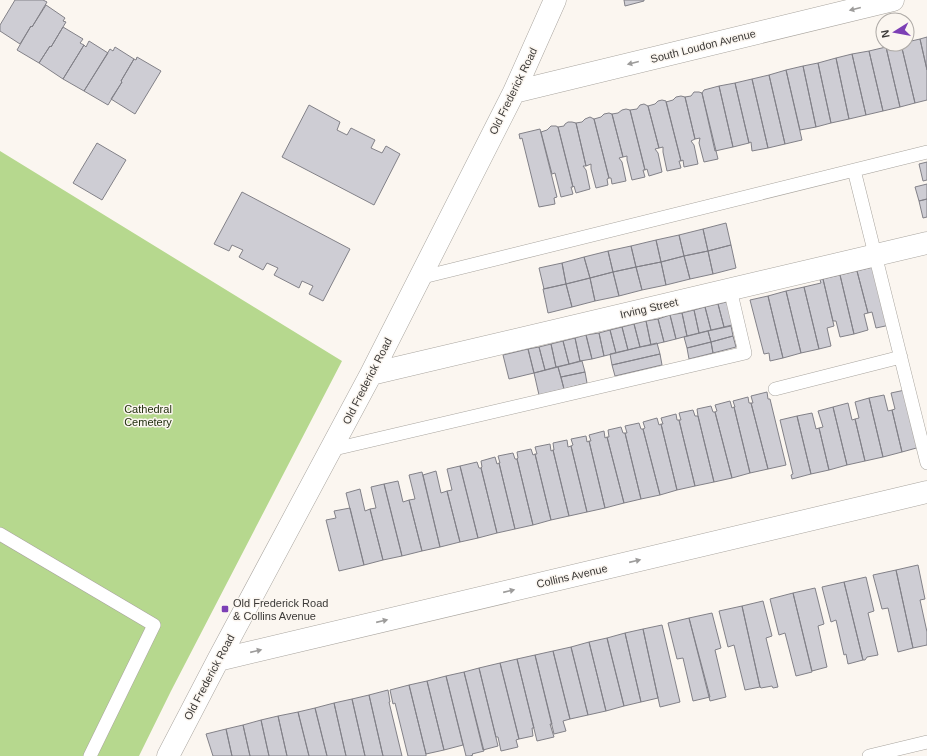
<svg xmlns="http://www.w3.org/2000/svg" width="927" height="756" font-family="Arial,sans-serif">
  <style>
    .green { fill: #b6d88e }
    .building { fill: #cecdd4; stroke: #828188 }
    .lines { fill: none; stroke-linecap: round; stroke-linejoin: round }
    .service-casing { stroke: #a9a59f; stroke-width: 14 }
    .minor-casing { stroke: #a9a59f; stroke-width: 23 }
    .service { stroke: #fff; stroke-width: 13 }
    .minor { stroke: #fff; stroke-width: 22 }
    .oneway { fill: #9d9c9b }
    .poi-dot { fill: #7c3fb5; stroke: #fbf6f0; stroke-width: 1.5 }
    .labels { text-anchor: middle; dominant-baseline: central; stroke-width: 3; stroke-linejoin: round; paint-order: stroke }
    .street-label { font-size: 11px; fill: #3b3937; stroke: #fbf6f0 }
    .park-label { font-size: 11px; fill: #233010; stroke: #fbf6f0 }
    .poi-label { font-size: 11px; fill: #3b3937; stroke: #fbf6f0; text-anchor: start }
  </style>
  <rect width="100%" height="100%" fill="#fbf6f0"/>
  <path class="green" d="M0,151l342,210 -171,330 -32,65h-139z"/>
  <path class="building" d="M15,0h28l4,2 -15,25 -1,-1 -11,18 -20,-13v-6z
    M624,0h20v1l-19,5z
    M46,5l19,13 -2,3 3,1 -15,25 -1,-1 -11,17 -22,-13 14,-24 1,1z
    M63,27l20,12 -3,4 4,2 -21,34 -24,-16 11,-17 1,1z
    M927,37v33l-7,-31z
    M920,39l7,31v30l-12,3 -14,-59h6v-2z
    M89,41l19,12 -24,38 -21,-12 21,-34 2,2z
    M897,44h4l14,59 -15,4 -14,-60z
    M115,47l19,12 -13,22 1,1 -14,23 -24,-14 26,-42 3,2z
    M886,47l14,60 -17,4 -14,-60z
    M869,51l14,60 -17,4 -14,-61z
    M852,54l14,61 -17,4 -13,-61z
    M137,57l24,14 -26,43 -24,-15 11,-17 -1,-1 13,-22 2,1z
    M836,58l13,61 -18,4 -13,-60z
    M818,63l13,60 -15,4 -13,-61z
    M803,66l13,61 -16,3 -14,-60z
    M786,70l16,70 -17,4 -16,-69z
    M769,75l16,69 -17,4 -16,-69z
    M752,79l16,69 -16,3 -1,-9 -2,1 -14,-60z
    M735,83l14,60 -16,4 -14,-61z
    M719,86l14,61 -18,4 -13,-58 2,-3z
    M694,92h5l3,1 16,66 -14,3 -5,-19 1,-5 -5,1 -10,-42 6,-1z
    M681,96l4,1 10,42 -4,2 3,4 4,19 -14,3 -1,-7 -2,1 -15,-59 7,-2 3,-3z
    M662,100l4,1 15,60h-2l2,7 -14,3 -4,-19v-5l-4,1 -11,-42 7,-2 3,-3z
    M644,104l4,2 11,42 -4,1 3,4 4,19 -13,4 -2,-7 -2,1 -15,-60 7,-1 3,-4z
    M309,105l31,17 -3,8 10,5 4,-7 24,12 -4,8 11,5 4,-7 14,8 -26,51 -92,-48z
    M626,109l4,1 15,60h-2l2,7 -13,3 -5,-20v-4l-4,1 -11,-43 6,-1 4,-3z
    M609,113l3,1 11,43 -4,1 3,4 4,19 -14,3 -1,-6h-2l-15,-59 7,-2 3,-3z
    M590,117l4,2 15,59 -2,1 1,6 -12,3 -5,-19v-5l-5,2 -10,-43 6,-1 3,-3z
    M568,122h4l4,1 10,43h-3l3,4 4,19 -14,4 -2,-7 -1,1 -15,-60 6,-1 1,-2z
    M551,126h5l2,1 15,60h-2l2,7 -12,3 -6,-24 -3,1 -11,-42 6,-2z
    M540,129l17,68 -3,1 1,6 -16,3 -17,-69 -2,1 -1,-5z
    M97,143l29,17 -24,40 -29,-17z
    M927,162v18l-4,1 -4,-17z
    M927,184v15l-8,2 -4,-14z
    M242,192l108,57 -27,52 -14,-7 4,-8 -11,-5 -3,7 -25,-13 4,-7 -11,-5 -4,7 -24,-13 4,-7 -11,-5 -3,6 -15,-7z
    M927,199v18l-4,1 -4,-17z
    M726,223l5,22 -23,6 -5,-22z
    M703,229l5,22 -24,5 -5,-21z
    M679,235l5,21 -23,6 -5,-22z
    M656,240l5,22 -25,5 -5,-21z
    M731,245l5,23 -23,6 -5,-23z
    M631,246l5,21 -23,5 -5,-21z
    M608,251l5,21 -23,6 -6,-21z
    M708,251l5,23 -23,5 -6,-23z
    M684,256l6,23 -24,6 -5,-23z
    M584,257l6,21 -24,6 -4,-21z
    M661,262l5,23 -24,5 -6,-23z
    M562,263l4,21 -22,5 -5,-21z
    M877,266l13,59 -14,3 -4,-16 -4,1 -11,-42z
    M636,267l6,23 -23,6 -6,-24z
    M857,271l11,42 -4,1 4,16 -14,4 -14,-59z
    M613,272l6,24 -24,5 -5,-23z
    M840,275l14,59 -14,3 -4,-16h-3l-10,-42z
    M590,278l5,23 -23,6 -6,-23z
    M823,279l11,47 -7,2 4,18 -12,3 -15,-62 17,-4 -1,-3z
    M566,284l6,23 -24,6 -5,-24z
    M804,287l15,62 -18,4 -15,-62z
    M786,291l15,62 -18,5 -15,-62z
    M768,296l15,62 -13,3 -1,-8 -5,1 -14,-54z
    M731,301l5,23 -12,3 -6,-23z
    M718,304l6,23 -13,3 -6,-23z
    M705,307l6,23 -12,3 -5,-23z
    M694,310l5,23 -12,3 -5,-23z
    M682,313l5,23 -11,3 -6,-24z
    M670,315l6,24 -12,3 -6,-23z
    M658,319l6,23 -13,3 -5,-24z
    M646,321l5,24 -11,2 -6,-23z
    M634,324l6,23 -12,3 -6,-23z
    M731,326l2,10 -22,6 -3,-11z
    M622,327l6,23 -12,3 -6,-23z
    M610,330l6,23 -12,3 -5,-23z
    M708,331l3,11 -24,6 -3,-11z
    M599,333l5,23 -12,3 -6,-24z
    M586,335l6,24 -12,2 -5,-23z
    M733,336l3,11 -23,6 -2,-11z
    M575,338l5,23 -11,3 -6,-23z
    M563,341l6,23 -13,3 -5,-23z
    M711,342l2,11 -24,6 -2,-11z
    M657,343l3,11 -48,11 -2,-11z
    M551,344l5,23 -11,3 -6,-23z
    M539,347l6,23 -11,3 -6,-24z
    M528,349l6,24 -25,6 -6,-24z
    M660,354l2,11 -47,11 -3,-11z
    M582,361l3,11 -24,5 -3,-10z
    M558,367l6,22 -25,6 -5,-22z
    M585,372l2,11 -23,6 -3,-12z
    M905,390l15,57 -18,5 -10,-42 3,-1 -4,-16z
    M767,392l1,7h2l16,66 -18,4 -17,-66h2l-2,-7z
    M884,395l4,16 4,-1 10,42 -19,5 -14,-59z
    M748,397l1,6h2l17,66 -18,4 -16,-66h1l-2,-6z
    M869,398l14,59 -18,4 -10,-42 4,-1 -4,-16z
    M730,401l2,7 2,-1 16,66 -18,5 -17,-66 2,-1 -2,-6z
    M848,403l4,17 3,-1 10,42 -18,4 -14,-58z
    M711,406l2,6h2l17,66 -18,4 -16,-66 -1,-7z
    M833,407l14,58 -18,5 -10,-42 4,-1 -5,-16z
    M693,410l2,6h3l16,66 -19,4 -16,-66h2l-2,-7z
    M812,413l4,16 3,-1 10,42 -18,4 -14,-58z
    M676,414l1,6h2l16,66 -18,4 -16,-66h2l-2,-6z
    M797,416l14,58 -19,5 -1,-4 2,-1 -13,-54z
    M657,418l2,7 2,-1 16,66 -17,5 -17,-66 2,-1 -2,-6z
    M639,423l2,6h2l17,66 -19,4 -16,-66h2l-2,-7z
    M621,427l2,6h2l16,66 -17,4 -17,-66h2l-1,-7z
    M604,431l1,7 2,-1 17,66 -19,5 -16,-67h2l-2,-6z
    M586,436l1,6 2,-1 16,67 -18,4 -16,-66 2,-1 -2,-6z
    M567,440l1,7 3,-1 16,66 -18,4 -16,-66h1l-1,-7z
    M550,444l1,7 2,-1 16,66 -18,4 -16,-66h2l-2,-7z
    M531,449l2,6 2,-1 16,66 -18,5 -16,-66 1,-1 -1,-6z
    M513,453l2,6h2l16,66 -18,4 -16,-66h1l-2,-7z
    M495,457l2,7 2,-1 16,66 -18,4 -16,-65 1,-1 -1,-6z
    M477,462l2,6h2l16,65 -19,5 -18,-72z
    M460,466l18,72 -18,4 -13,-51 5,-1 -5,-21z
    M436,471l5,22 6,-2 13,51 -20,5 -17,-72z
    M422,472l18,75 -18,4 -13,-51 6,-1 -6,-24z
    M398,481l5,21 6,-2 13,51 -20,5 -18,-72z
    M384,484l18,72 -19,4 -13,-51 6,-1 -5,-21z
    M360,489l5,22 5,-2 13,51 -19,5 -18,-72z
    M350,508l14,57 -25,6 -13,-51 10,-2 -2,-7z
    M918,565l7,34 -5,1 7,32v13l-14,3 -17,-78z
    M896,570l17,78 -15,4 -10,-44 -6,1 -9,-34z
    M866,577l8,34 -6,2 10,42 -11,2 -2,3h-2l-19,-78z
    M844,582l19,78 -15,4 -2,-10 -2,1 -8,-35 -5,2 -9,-35z
    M815,588l9,36 -6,2 9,41 -15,4 -19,-78z
    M793,593l19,79 -16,4 -11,-43 -6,2 -9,-36z
    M763,601l9,35 -6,2 12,49 -5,1 -1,-2 -11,2 -1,-1 -18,-81z
    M742,606l18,81 -15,3 -11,-45 -6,2 -9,-36z
    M712,613l9,35 -6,2 11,47 -16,4 -21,-83z
    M689,618l21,79 -17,4 -10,-43 -6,1 -9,-36z
    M662,625l18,77 -20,5 -17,-78z
    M643,629l15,69 -17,4 -16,-69z
    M625,633l16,69 -17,4 -17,-68z
    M607,638l17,68 -18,5 -17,-69z
    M589,642l17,69 -18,4 -17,-68z
    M571,647l17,68 -18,4 -17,-68z
    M553,651l17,68 -7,2 3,10 -12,3 -19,-79z
    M535,655l17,69h-2l4,13 -17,4 -20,-82z
    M517,659l17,69h-2l1,8 -14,3 -19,-76z
    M500,663l19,76 -3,1 2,7 -17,4 -3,-14h-2l-17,-69z
    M479,668l19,78 -15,4 -19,-78z
    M464,672l20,79 -12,3 1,1 -3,1h-4l-20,-80z
    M446,676l17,69 -19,5 -17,-69z
    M427,681l17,69 -18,4 -17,-69z
    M409,685l17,69v2h-18l-13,-53 -2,1 -3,-14z
    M388,690l2,12h-1l13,54h-19l-14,-61z
    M369,695l14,61h-18l-13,-57z
    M352,699l13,57h-19l-12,-53z
    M334,703l12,53h-19l-12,-48z
    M315,708l12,48h-18l-11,-44z
    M298,712l11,44h-22l-9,-40z
    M278,716l9,40h-18l-8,-36z
    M261,720l8,36h-19l-7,-31z
    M243,725l7,31h-18l-6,-27z
    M226,729l6,27h-19l-7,-22z"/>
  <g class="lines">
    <g class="service-casing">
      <path id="service" d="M854,170l73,293
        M419,278l508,-126
        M775,389l126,-32
        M330,450l415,-97 -15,-64
        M0,534l154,91 -64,131
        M869,756l58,-14"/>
    </g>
    <g class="minor-casing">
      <path id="minor" d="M514,92l379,-92
        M371,374l556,-131
        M218,660l709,-168
        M168,756l50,-96 153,-286 143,-282 41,-92"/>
    </g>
    <use href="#service" class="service"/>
    <use href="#minor" class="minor"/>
  </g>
  <defs><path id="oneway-solid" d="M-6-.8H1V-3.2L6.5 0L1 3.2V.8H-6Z"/></defs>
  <g class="oneway">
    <use href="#oneway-solid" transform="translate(855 9) rotate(166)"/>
    <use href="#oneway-solid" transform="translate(633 63) rotate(166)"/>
    <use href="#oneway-solid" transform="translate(635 561) rotate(-13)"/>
    <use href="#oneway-solid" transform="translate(509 591) rotate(-13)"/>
    <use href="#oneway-solid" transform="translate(382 621) rotate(-13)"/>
    <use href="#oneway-solid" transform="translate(256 651) rotate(-13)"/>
  </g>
  <rect class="poi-dot" x="221" y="605" width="8" height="8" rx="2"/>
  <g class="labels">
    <g class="street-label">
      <text transform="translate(703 46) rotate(-14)">South Loudon Avenue</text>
      <text transform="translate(513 91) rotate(-64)">Old Frederick Road</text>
      <text transform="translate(649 308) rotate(-13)">Irving Street</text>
      <text transform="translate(367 381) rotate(-63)">Old Frederick Road</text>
      <text transform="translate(572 576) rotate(-13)">Collins Avenue</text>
      <text transform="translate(209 677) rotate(-62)">Old Frederick Road</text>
    </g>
    <g class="park-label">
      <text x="148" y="409">Cathedral<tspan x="148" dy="13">Cemetery</tspan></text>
    </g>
    <g class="poi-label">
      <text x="233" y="603">Old Frederick Road<tspan x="233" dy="13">&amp; Collins Avenue</tspan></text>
    </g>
  </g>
  <g transform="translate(895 32) rotate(259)"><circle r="19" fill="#fbf6f0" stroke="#aeaaa6"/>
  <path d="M0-3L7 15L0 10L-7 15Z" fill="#7c3fb5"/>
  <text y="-6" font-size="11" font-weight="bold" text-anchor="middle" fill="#3b3937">N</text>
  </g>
</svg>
